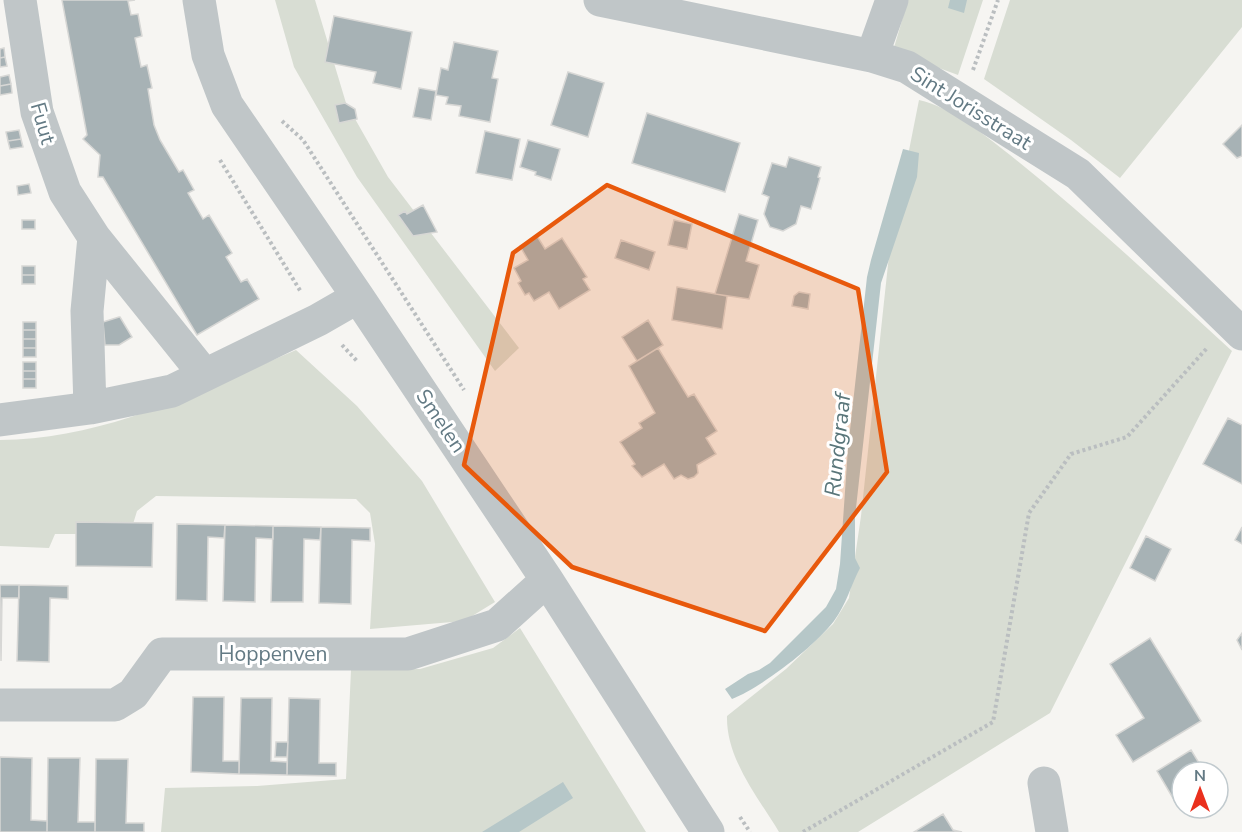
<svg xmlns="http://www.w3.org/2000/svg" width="1242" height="832" font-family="'Nunito Sans',sans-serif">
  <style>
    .green { fill: #d8ddd3 }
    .water { fill: #b6c7c8 }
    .building { fill: #a7b2b5; stroke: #d7d7d5; stroke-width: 1.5 }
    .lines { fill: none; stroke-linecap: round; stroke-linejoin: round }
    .path { stroke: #babec0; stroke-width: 4; stroke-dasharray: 3 3; stroke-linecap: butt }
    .minor { stroke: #c0c6c8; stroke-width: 33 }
    .marked { fill: #e8590c; fill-opacity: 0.2; stroke: #e8590c; stroke-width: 4.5; stroke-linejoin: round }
    .labels { text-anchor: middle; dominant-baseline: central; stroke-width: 6; stroke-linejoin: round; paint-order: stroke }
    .street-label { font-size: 21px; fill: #637a84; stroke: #fff }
    .water-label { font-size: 22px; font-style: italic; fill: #5a767a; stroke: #fff }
  </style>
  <rect width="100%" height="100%" fill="#f6f5f2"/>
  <path class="green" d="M275,0h40l31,103 42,74 131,171 -24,23 -138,-194 -63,-110z
    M908,0h75l-25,75 -65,-24z
    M1010,0h232v27l-122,151 -49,-38 -87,-61z
    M919,100c31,6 71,39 96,59 76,61 146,127 217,192l-182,362 -192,119h-79c-21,-35 -53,-73 -52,-116l59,-47 47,-45 16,-26 12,-82 29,-270z
    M296,350l61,56 65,75 73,121 -31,19 -94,8 5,-85 -5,-31 -14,-14 -200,-3 -19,15 -7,23h-75l-6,14 -49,-2v-106c104,0 202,-50 296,-90z
    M520,628l126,204h-485l4,-44 92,-2 89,-7 5,-109 69,-1 73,-21z"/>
  <path class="water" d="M950,0h17l-3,13 -16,-5z
    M903,149l16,4 -2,24 -36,106 -26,234v41l5,10c-9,17 -14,37 -26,53 -20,26 -72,66 -102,78l-7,-10 23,-15 11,-4 11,-7 56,-56 10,-18 4,-25 8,-116 19,-171 4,-17z
    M563,782l10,16 -54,34h-37z"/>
  <path class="building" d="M62,0h73l-7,1 3,14 7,-1 4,22 -7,2 6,29 6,-2 5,23 -4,1 6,36 6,15 19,32 4,-2 11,20 -6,3 15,26 6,-4 23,38 -6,4 15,25 6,-3 12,20 -62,36 -94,-158h-5l2,-22 -17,-16 4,-4z
    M334,16l78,16 -11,57 -28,-6 3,-11 -51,-10z
    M454,42l44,9 -6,27 6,1 -8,43 -31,-6 2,-10 -15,-2 2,-7 -12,-2 5,-27 7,2z
    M4,48l1,9 -5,1v-9z
    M5,57l2,9 -7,1v-9z
    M568,72l36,11 -16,54 -37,-12z
    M9,75l2,9 -11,2v-9z
    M11,84l1,9 -12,2v-9z
    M419,88l17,3 -5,29 -18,-3z
    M345,103l10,6 2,10 -18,4 -4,-18z
    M647,113l93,30 -15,49 -93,-29z
    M1242,125v31l-5,2 -14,-14z
    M19,130l2,9 -13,2 -2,-9z
    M485,131l35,8 -8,41 -36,-7z
    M21,139l2,8 -13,2 -2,-8z
    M528,140l32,9 -9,31 -16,-5 1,-3 -16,-5z
    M789,157l32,10 -3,10 2,1 -9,31 -10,-3 -5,18 -13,7 -13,-4 -6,-13 5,-17 -7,-3 10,-31 14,4z
    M29,184l2,9 -13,2 -1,-9z
    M423,205l14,27 -24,4 -15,-21 7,-4 2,3z
    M739,214l19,6 -12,41 13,4 -10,34 -34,-5z
    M22,220h13v9h-13z
    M674,220l18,4 -5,25 -19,-4z
    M537,236l8,13 17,-11 25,39 -4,2 7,11 -31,19 -10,-17 -15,9 -5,-8 -4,2 -7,-12 3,-2 -7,-13 14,-8 -8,-14z
    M621,240l34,12 -6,18 -34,-12z
    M22,266h13v9h-13z
    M22,275h13v9h-13z
    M677,287l50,9 -5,33 -50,-9z
    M799,292l11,2 -2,15 -16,-3 2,-10z
    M119,317h1l12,20 -13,8h-14l-2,-23z
    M648,320l15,25 -26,16 -15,-24z
    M23,322h13v8h-13z
    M23,330h13v9h-13z
    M23,339h13v9h-13z
    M23,348h13v9h-13z
    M658,348l30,49 6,-3 23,37 -11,7 10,16 -19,11 1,8 -4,4 -6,2 -7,-4 -7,4 -10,-15 -22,13 -10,-11 3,-2 -15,-22 22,-14 -3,-5 16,-10 -26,-47z
    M23,362h13v9h-13z
    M23,371h13v8h-13z
    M23,379h13v9h-13z
    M1228,418l14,7v59l-39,-20z
    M76,522l77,1 -1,44 -76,-1z
    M177,524l48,1 -1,13 -16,-1 -1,64 -31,-1z
    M225,525l48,1v13l-17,-1 -1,64 -32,-1z
    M273,526l48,1 -1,13 -16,-1 -1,63h-32z
    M321,527l49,1v13l-18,-1 -1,64 -32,-1z
    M1242,527v17l-7,-4z
    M1146,536l25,13 -16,32 -25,-13z
    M0,585h19v13h-17l-1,63z
    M19,585l49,1v13l-18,-1 -1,64 -32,-1z
    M1242,633v17l-5,-10z
    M1150,638l51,83 -68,41 -17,-27 28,-17 -34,-54z
    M193,697h31l-1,64h16v13l-48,-2z
    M241,698h31l-1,63 16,1v13l-48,-1z
    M289,698l31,1 -1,64h17v13l-49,-1z
    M276,742h12l-1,15h-12z
    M1191,750l8,13 -5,9h-12v24l-5,9 -20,-34z
    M0,757l32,1 -1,62 16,1v11h-47z
    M48,758h32l-2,64h17v10h-48z
    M96,759h32l-2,64h18v9h-49z
    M943,814l10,16 9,2h-48z"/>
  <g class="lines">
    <path class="path" d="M973,70l25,-70
      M282,121l21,19 161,250
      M220,160l81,132
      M342,345l15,16
      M740,817l10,15
      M803,832l190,-110 36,-209 42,-59 56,-17 81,-90"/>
    <path class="minor" d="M20,0l17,112 28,80 29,45 110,137
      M199,0l9,55 19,50 131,192 189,283 161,252
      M600,0l272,56 35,11 171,107 164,160
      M872,56l20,-56
      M90,408l-3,-97 7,-74
      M0,420l90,-12 82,-17 146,-71 40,-23
      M0,705h115l18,-11 29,-40h246l89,-29 50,-45
      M1044,783l8,49"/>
  </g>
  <path class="marked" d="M607,185l251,104 29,183 -122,159 -193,-64 -108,-102 49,-212z"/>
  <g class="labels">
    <g class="street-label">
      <text transform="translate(971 108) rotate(32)">Sint Jorisstraat</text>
      <text transform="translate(43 123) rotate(74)">Fuut</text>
      <text transform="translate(441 421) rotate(56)">Smelen</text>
      <text x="273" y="654">Hoppenven</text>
    </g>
    <g class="water-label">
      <text transform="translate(838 445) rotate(-84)">Rundgraaf</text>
    </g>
  </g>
  <g transform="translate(1200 790)"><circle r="28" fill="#ffffff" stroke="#c1cace" stroke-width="1.5"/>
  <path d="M0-4.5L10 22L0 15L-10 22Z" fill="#ea301d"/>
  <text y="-9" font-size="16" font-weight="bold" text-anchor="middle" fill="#637a84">N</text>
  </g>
</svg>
